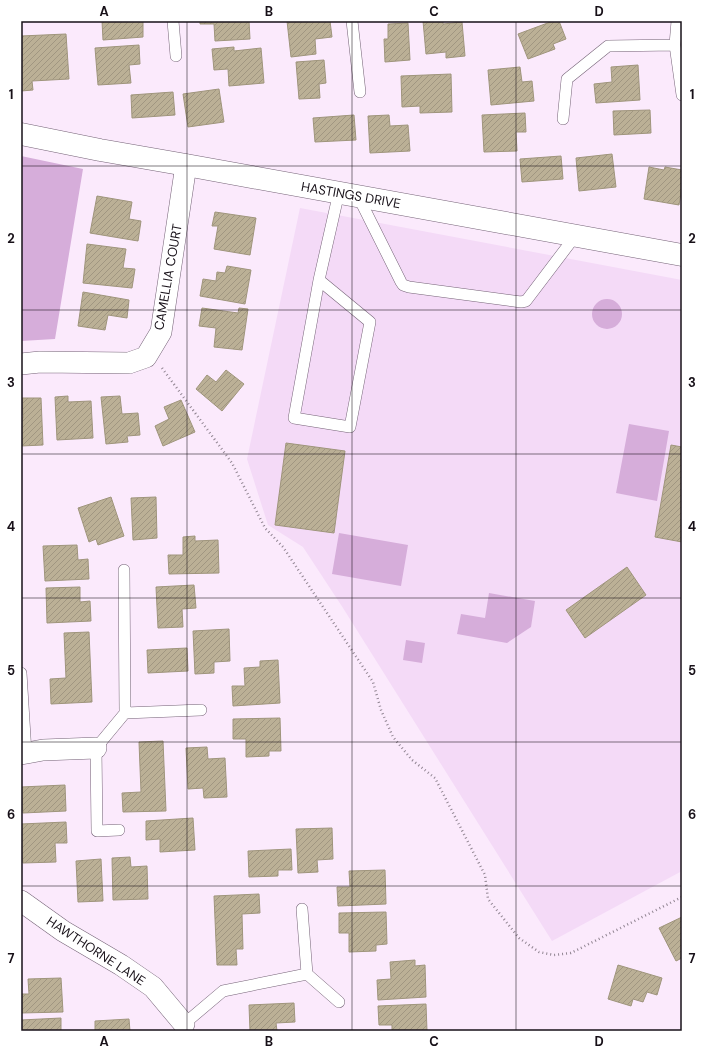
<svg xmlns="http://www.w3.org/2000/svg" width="703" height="1052" font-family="'DM Sans',sans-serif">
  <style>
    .built { fill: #f4daf7 }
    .green { fill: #d6adda }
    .building { fill: url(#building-hatch); stroke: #9f957c }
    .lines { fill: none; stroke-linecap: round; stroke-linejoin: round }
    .service-casing { stroke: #756377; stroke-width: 12 }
    .minor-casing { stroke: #756377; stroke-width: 22 }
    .tertiary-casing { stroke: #756377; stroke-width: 23 }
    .path { stroke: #928693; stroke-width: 2.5; stroke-dasharray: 1 3; stroke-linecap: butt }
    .service { stroke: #fff; stroke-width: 11 }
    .minor { stroke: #fff; stroke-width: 21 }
    .tertiary { stroke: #fff; stroke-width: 22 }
    .grid { fill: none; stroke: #171018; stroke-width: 1; stroke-opacity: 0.55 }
    .labels { text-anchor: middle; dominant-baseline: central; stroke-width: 3; stroke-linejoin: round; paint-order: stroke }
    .street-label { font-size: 13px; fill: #171018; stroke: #fff }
    .neatline { fill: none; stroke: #171018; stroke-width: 1.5 }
    .grid-label { font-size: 13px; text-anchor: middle; font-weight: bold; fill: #171018 }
  </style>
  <defs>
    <pattern id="building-hatch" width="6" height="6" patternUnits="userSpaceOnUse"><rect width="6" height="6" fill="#bbb096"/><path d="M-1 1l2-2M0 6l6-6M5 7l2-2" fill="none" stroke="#a09681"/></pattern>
  </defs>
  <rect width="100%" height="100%" fill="#fbeafc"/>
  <path class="built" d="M300,208l382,72v591l-130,70 -209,-333 -40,-61 -35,-22 -21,-66z"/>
  <path class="green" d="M21,156l62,13 -28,170 -34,2z
    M592 314a15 15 0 1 1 30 0a15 15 0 1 1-30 0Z
    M629,424l40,7 -12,70 -41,-8z
    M339,533l69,12 -7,41 -69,-12z
    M489,593l46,8 -4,26 -24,16 -50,-9 4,-20 24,4z
    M406,640l19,3 -3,20 -19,-3z"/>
  <path class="building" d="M102,21h41v16l-40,3z
    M200,21h49l1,18 -35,2 -1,-17h-14z
    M287,21h43l2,16 -17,2 1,15 -25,3z
    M423,21h20v3l19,-2 3,34 -19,2v-6l-20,2z
    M553,21h6l7,18 -13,5 2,5 -27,10 -10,-25z
    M408,23l2,37 -25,2 -1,-23h4v-15z
    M66,34l3,45 -37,2 1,9 -12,1v-55z
    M139,45l1,19 -11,1 2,18 -33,2 -3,-37z
    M234,47v4l27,-3 3,35 -35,3 -1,-17 -14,1 -2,-21z
    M324,60l2,23 -7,1 1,14 -21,1 -3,-37z
    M638,65l2,35 -44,3 -2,-19 18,-2 -1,-15z
    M520,67l2,15 10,-1 2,20 -43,4 -3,-35z
    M451,74l1,38 -32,1v-7l-18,1 -1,-31z
    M219,89l5,33 -36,5 -5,-33z
    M173,92l2,23 -43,3 -1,-23z
    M650,110l1,23 -37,2 -1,-24z
    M525,113l1,19h-10l1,19 -33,1 -2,-37z
    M354,115l2,25 -41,2 -2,-24z
    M389,115l1,11 18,-1 2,26 -40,2 -2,-37z
    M612,154l4,33 -37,4 -3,-33z
    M561,156l2,23 -41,3 -2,-23z
    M649,167l15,3 1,-3 17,3v17l-3,18 -35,-6z
    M97,196l35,6 -3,17 12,2 -3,20 -48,-8z
    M215,212l41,6 -6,37 -36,-6 4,-23h-6z
    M87,244l39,5 -3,19 12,1 -3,19 -49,-5z
    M227,266l24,4 -6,34 -45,-8 3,-17 13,2 1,-9 8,1z
    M83,292l46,8 -2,18 -19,-3 -3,15 -27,-4z
    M202,308l36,5 1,-5 9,1 -6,41 -28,-3 2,-19 -17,-2z
    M226,370l18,14 -22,27 -26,-22 11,-14 9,7z
    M68,396v6l23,-1 2,37 -36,2 -2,-43z
    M120,396l2,18 16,-1 2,22 -13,1 1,6 -22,2 -5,-47z
    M22,398h19l2,47 -22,1v-28h2z
    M181,400l14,32 -32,14 -8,-20 14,-7 -5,-12z
    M286,443l59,8 -11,82 -59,-8z
    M671,445l11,2v95l-27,-5z
    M111,497l13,39 -26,9 -2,-6 -7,3 -11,-34z
    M156,497l1,41 -24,2 -2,-42z
    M195,536v5l23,-1 1,33 -50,1 -1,-19h15v-18z
    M77,545l1,15 10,-1 1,20 -44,2 -2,-35z
    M627,567l19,28 -61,43 -19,-28z
    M194,585l2,23 -14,1 1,18 -25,1 -2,-41z
    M80,587v15l10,-1 1,20 -44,2 -1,-35z
    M229,629l1,32 -16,1v11l-19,1 -2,-43z
    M89,632l3,70 -41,2 -1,-25 16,-1 -2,-45z
    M187,648l1,23 -40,2 -1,-23z
    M278,660l2,43 -47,3 -1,-20h13l-1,-18 16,-1v-6z
    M280,718l1,33h-12v5l-23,1v-18h-13v-20z
    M163,741l3,70 -43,1 -1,-19 19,-1 -2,-50z
    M207,747l1,12 17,-1 2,39 -23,1 -1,-10 -15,1 -2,-41z
    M65,785l1,26 -43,2 -2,-26z
    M193,818l2,32 -35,2v-13l-14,1v-19z
    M66,822l1,21h-12l1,19 -33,1 -2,-13v-26z
    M332,828l1,31 -16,1 1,12 -20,1 -2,-44z
    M291,849l1,21h-14v6l-29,1 -1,-26z
    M130,857l1,10 16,-1 1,33 -35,1 -1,-42z
    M101,859l2,42 -25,1 -2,-41z
    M385,870l1,34 -48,2 -1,-19h13l-1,-16z
    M259,894l1,19 -18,1 1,35h-7l1,16h-20l-3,-69z
    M386,912l1,32 -11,1v6l-27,1v-19h-10v-20z
    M682,917v41l-6,3 -17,-33z
    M415,960v6l10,-1 1,32 -48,3 -1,-20 14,-1 -1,-17z
    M618,965l44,13 -5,17 -10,-3 -4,10 -10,-3 -2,7 -23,-7z
    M61,978l2,34 -42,1v-19h8l-1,-15z
    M294,1003l1,19 -19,1 1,8h-27l-1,-26z
    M426,1004l1,27h-35v-6h-13l-1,-19z
    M61,1018v13h-40v-11z
    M129,1019l1,12h-35v-10z"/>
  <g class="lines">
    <g class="service-casing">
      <path id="service" d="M173,21l3,35
        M352,21l8,71
        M677,21l-2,24 7,50
        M563,119l4,-40 41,-33 67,-1
        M358,196l43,86 2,3 6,2 112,15 5,-1 50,-66
        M319,280l51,42 -20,105 -56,-9 25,-138 20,-88
        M124,570l1,143
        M21,673l5,80
        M119,830l-22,1 -1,-83 29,-35 76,-3
        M302,909l5,65
        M183,1028l1,-4 39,-33 84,-17 32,28"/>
    </g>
    <g class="minor-casing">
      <path id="minor" d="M21,364l19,-2 89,1 17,-6 15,-25 25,-167
        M21,754l22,-4 53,-2
        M21,901l42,30 58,34 32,22 31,37"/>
    </g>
    <g class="tertiary-casing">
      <path id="tertiary" d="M21,134l79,16 86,15 496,90"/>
    </g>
    <path class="path" d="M162,368l70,95 33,65 18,19 90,135 8,28 12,27 19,23 23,18 50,97 3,24 31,39 20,14 15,3 17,-2 111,-56"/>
    <use href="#service" class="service"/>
    <use href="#minor" class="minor"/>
    <use href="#tertiary" class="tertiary"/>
  </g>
  <path class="grid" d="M187,21v1010M352,21v1010M516,21v1010M21,166h661M21,310h661M21,454h661M21,598h661M21,742h661M21,886h661"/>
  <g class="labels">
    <g class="street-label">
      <text transform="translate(351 195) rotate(10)">HASTINGS DRIVE</text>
      <text transform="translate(168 277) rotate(-80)">CAMELLIA COURT</text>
      <text transform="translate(96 951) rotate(33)">HAWTHORNE LANE</text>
    </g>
  </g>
  <rect width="703" height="1052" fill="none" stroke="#ffffff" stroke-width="44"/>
  <rect x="22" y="22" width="659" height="1008" class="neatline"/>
  <g class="grid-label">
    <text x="104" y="16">A</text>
    <text x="269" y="16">B</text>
    <text x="434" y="16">C</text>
    <text x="599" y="16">D</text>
    <text x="11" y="99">1</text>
    <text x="692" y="99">1</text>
    <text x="11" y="243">2</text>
    <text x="692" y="243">2</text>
    <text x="11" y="387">3</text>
    <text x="692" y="387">3</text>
    <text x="11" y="531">4</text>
    <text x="692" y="531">4</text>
    <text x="11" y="675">5</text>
    <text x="692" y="675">5</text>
    <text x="11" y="819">6</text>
    <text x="692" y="819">6</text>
    <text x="11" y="963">7</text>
    <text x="692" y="963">7</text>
    <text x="104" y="1046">A</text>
    <text x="269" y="1046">B</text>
    <text x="434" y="1046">C</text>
    <text x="599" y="1046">D</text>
  </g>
</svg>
